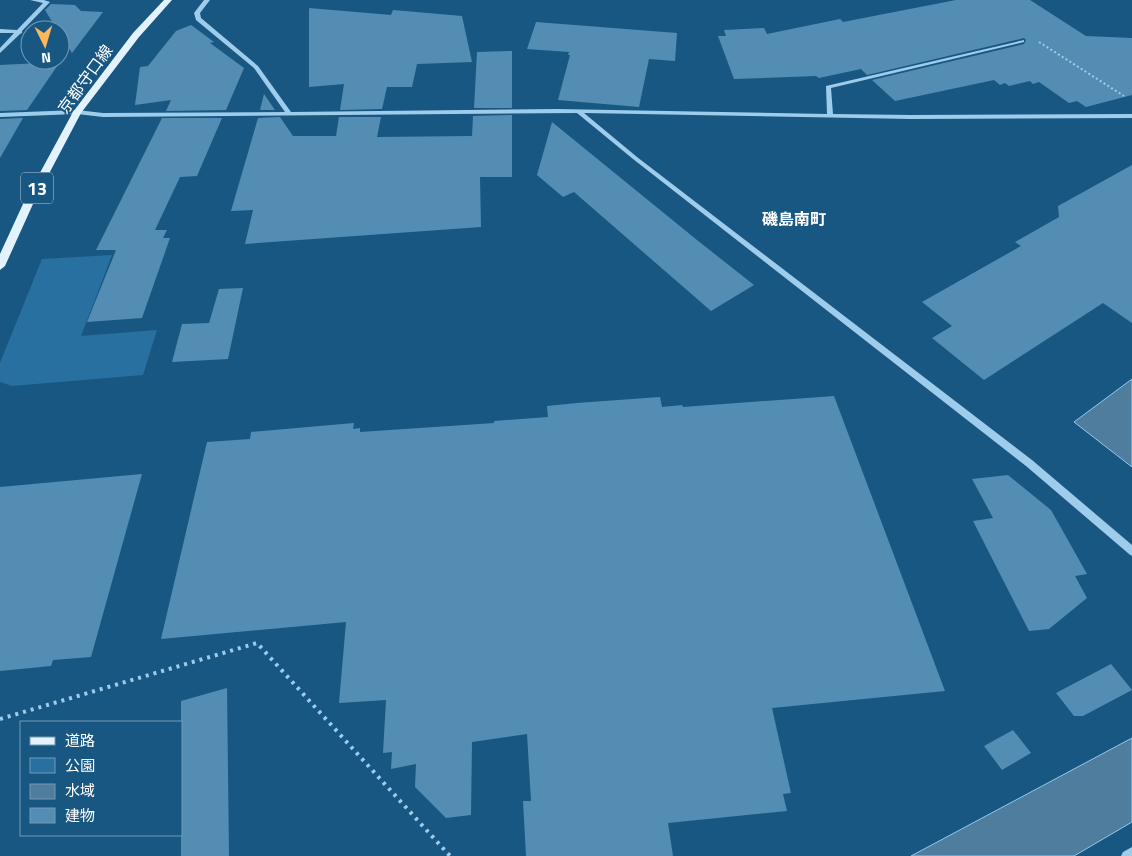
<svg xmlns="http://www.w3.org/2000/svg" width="1132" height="856" font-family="'Titillium Web','Noto Sans JP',sans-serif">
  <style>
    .green { fill: #2870a0 }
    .water { fill: #4f7d9d; stroke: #90c9ee }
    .building { fill: #538db4 }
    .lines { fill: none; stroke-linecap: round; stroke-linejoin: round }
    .path-far1 { stroke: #9ecceb; stroke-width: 2; stroke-dasharray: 2 2.5; stroke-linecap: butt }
    .path { stroke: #9ecceb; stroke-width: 4; stroke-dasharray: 3 5; stroke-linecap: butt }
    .minor { fill: #9ecceb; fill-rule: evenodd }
    .major { fill: #e2f2ff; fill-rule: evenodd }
    .labels { text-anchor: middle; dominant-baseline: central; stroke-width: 4; stroke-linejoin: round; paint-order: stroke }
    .far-street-label { font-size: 16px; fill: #fff; stroke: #195783 }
    .far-neighbourhood-label { font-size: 16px; font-weight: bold; fill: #fff; stroke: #195783 }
    .shield { fill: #195783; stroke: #bacdda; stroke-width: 1 }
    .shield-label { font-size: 18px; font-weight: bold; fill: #fff }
  </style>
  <rect width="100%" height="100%" fill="#195783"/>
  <path class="green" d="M112,255l-31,81 76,-6 -14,45 -131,11 -12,-4v-19l42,-104z"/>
  <path class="water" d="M1132,379v88l-58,-45z
    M1132,738v84l-58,34h-163z"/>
  <path class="building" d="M956,0h74l56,36 46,2v57l-46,12 -9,-6 -8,2 -30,-21 -6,2 -3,-3 -21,5 -4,-3 -5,2 -6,-5 -99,21 -23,-21 152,-36 2,-4 -2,-2 -157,37 -6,-6 -42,9 -3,-2 -82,3 -16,-43h8l-2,-6 40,-2 3,6 73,-15 3,3z
    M51,4l24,1 6,6 22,1 -31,41 -12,-19v-4h-3l-12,-20z
    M309,8l82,7 2,-5 69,6 10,46 -55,2 -5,23h-25l-5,22 -42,1 4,-26 -35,3z
    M536,22l141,11 -2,28 -26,-2 -10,48 -81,-7 12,-45h-2l1,-3 -42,-3z
    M191,25l23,17 -4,1 34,25 -18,42 -60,1 5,-11 -36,5 5,-38 8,-1 28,-35z
    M512,51v57h-38l3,-56z
    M60,62l-33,48 -27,1v-46z
    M264,94l11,16h-15z
    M512,115v62h-32l1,50 -236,17 8,-34 -22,1 27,-93 22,-1 13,19h43l3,-19h42l-4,20 95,-1 1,-20z
    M23,118l-23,40v-39z
    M162,118h60l-25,58 -17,1 -25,53h12l-4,8h7l-28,80 -55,4 29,-72h-20z
    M552,122l145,118 57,45 -43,26 -137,-119 -11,5 -26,-22z
    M1132,165v158l-29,-20 -119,77 -52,-42 20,-12 -30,-24 99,-56 -6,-4 44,-25 -1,-11z
    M243,288l-15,71 -56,3 10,-38 27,-1 10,-34z
    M834,396l111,295 -173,17 19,85 -8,1 4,17 -119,12 5,33h-147l-3,-55h8l-4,-67 -55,8 -1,73 -25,3 -31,-31 1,-23 -25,5 1,-17 -9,1 3,-53 -47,3 7,-81 -185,17 46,-197 43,-3 1,-7 103,-9 -1,6 7,-1v4l134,-9v-2l54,-4 -1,-11 30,-3 83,-6 2,10 20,-2 1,2z
    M142,474l-51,183 -38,3 -2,6 -51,5v-184z
    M1008,475l43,35 36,64 -12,2 12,22 -38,31 -20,2 -56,-110 20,-3 -21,-39z
    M1111,664l21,26 -49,26h-9l-18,-23z
    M227,688l2,168h-48v-155z
    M1013,730l18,23 -29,17 -18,-24z"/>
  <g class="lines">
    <path class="path-far1" d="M1039,42l85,54"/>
    <path class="path" d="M0,719l257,-76 193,213"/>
    <path class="minor" d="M30,0h14l6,2 -28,29v2l-2,1 -20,19v-5l14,-15h-14v-4l17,1 26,-27z
      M204,0h6l-10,13 1,5 57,48 33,46 266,-3 270,5 -1,-28 198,-46v2l-193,46 2,26 78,1 221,-1v4l-221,1 -327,-6 53,44 395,303 100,85v11l-3,-2 -103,-88 -393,-307 -56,-46 -474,4 -26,-3 -77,3v-4l77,-3 26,3 182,-1 -31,-44 -58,-48 -2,-7z
      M1132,847v9h-11l2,-4z"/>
    <path class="major" d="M164,0h8l-33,37 -58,76 -48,91 -28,62 -5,4v-16l23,-50 50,-92 60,-79z"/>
  </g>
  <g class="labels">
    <g class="far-street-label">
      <text transform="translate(85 79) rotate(-54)">京都守口線</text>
    </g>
    <g class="far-neighbourhood-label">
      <text x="794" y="219">磯島南町</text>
    </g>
    <rect class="shield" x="21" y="172.5" width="32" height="31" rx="4"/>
    <g class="shield-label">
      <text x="37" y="188">13</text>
    </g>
  </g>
  <rect x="20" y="721" width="162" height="115" fill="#195783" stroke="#759ab5"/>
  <rect x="30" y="737" width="25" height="8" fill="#e2f2ff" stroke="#759ab5"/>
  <text x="65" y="746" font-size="15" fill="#ffffff">道路</text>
  <rect x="30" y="758" width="25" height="15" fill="#2870a0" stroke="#759ab5"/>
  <text x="65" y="771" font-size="15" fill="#ffffff">公園</text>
  <rect x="30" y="784" width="25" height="15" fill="#4f7d9d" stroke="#759ab5"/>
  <text x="65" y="796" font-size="15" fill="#ffffff">水域</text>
  <rect x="30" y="808" width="25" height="15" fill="#538db4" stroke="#759ab5"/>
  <text x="65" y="821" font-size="15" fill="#ffffff">建物</text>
  <g transform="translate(45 45) rotate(175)"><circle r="24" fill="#195783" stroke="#759ab5"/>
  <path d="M0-4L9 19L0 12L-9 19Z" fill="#feb759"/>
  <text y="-8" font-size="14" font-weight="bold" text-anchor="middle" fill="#ffffff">N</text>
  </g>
</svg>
